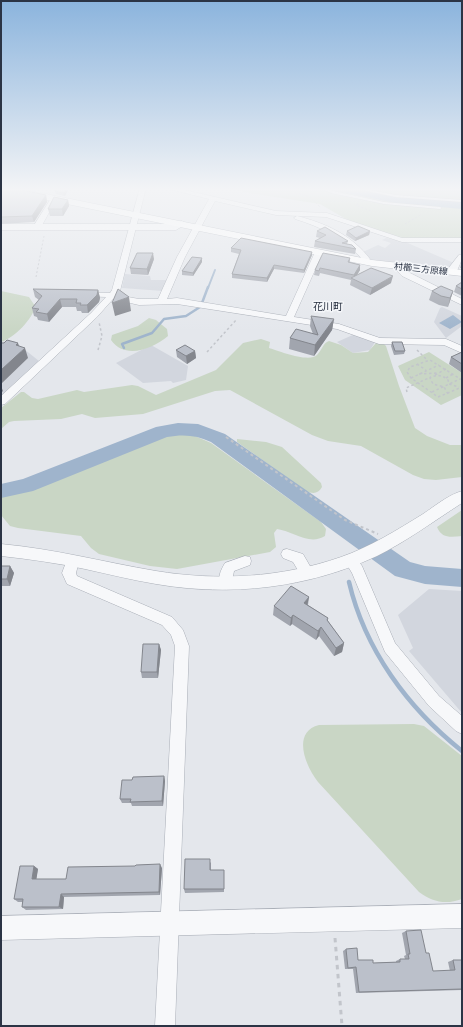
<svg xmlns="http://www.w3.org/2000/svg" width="463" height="1027" font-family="'Space Grotesk','Noto Sans JP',sans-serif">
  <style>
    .built { fill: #d2d6de }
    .green { fill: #c9d6c5 }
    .water { fill: #9fb4cc }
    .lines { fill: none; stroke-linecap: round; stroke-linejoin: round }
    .stream-far2 { stroke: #9fb4cc; stroke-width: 2 }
    .stream-far1 { stroke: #9fb4cc; stroke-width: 2.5 }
    .stream { stroke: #9fb4cc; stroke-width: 4.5 }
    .river { fill: #9fb4cc; fill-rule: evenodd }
    .service-casing { stroke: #a9aeb7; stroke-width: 1 }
    .minor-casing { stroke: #a9aeb7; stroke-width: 1 }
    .tertiary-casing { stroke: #a9aeb7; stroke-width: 1 }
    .secondary-casing { stroke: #a9aeb7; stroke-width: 1 }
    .path-far3 { stroke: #c2c5cb; stroke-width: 1; stroke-dasharray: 2 2; stroke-linecap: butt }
    .path-far2 { stroke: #c2c5cb; stroke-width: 1.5; stroke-dasharray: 2.5 2.5; stroke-linecap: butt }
    .path-far1 { stroke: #c2c5cb; stroke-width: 2; stroke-dasharray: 3 3; stroke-linecap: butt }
    .path { stroke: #c2c5cb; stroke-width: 3; stroke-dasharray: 4.5 4.5; stroke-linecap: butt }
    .service { fill: #f7f8fa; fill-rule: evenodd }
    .minor { fill: #f7f8fa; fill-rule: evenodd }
    .tertiary { fill: #f7f8fa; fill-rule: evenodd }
    .secondary { fill: #fff; fill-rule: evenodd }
    .wall { fill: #a1a5ae }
    .shaded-wall { fill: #83868d }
    .building { fill: #bbc0ca; stroke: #83868d }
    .labels { text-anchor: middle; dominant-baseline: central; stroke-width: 3; stroke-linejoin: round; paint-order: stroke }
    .far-street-label { font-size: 9px; fill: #2b3445; stroke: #f4f6f9 }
    .far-neighbourhood-label { font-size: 10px; fill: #1d2536; stroke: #f4f6f9 }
  </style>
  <rect width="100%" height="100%" fill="#e4e7ec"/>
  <path class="built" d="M386,238l17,3 51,22 -4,6h-4l-77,-10 -6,-7 15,-7 7,3 6,-5 -9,-3z
    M125,274l25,2 1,4h17l-5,11 -41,-3z
    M442,307l20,9v10l-16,12 -12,-16 6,-14z
    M355,334l20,8 -5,8 -17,3 -16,-11z
    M14,341l25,20 -38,36v-55z
    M151,345l37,21 -2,14 -13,3 -2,-2 -28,2 -27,-20z
    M429,589l33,2v122l-53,-62 4,-3 -15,-33z"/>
  <path class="green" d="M239,188h223v51h-52l-15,-2 -44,-15 -31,-18 -77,-12 -7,-3z
    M1,291l28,6 6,9c-1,12 -22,33 -34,36z
    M149,318l7,2 11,9 1,7c-16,13 -43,24 -57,4l1,-5 26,-9z
    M261,339l9,3 -1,6c10,3 40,15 48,7 5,-5 6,-12 12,-14l12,4 12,8 15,-1 8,-9 8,1 2,2 13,40 16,42 12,8 23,9h12v32l-26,3 -12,-1 -11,-4 -52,-29 -33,-5 -16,-6 -82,-45 -15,1 -72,23 -48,4 -13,-4 -21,5 -47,2 -5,1 -8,7v-21l20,-16h3l8,6 6,1 39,-9 7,2 48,-7 6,1 18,9 60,-25 27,-27z
    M429,352l33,21v22l-21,10 -36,-25 -7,-14z
    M186,434l9,2 16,7 110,79 5,7 -1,7c-16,10 -32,-5 -48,-7l-3,4 2,14 -6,5 -93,17 -27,-3 -51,-12 -8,-6 -10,-12 -63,-8 -8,-2 -9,-11v-21l2,-1c18,-1 35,-9 52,-16 41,-16 86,-41 131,-43z
    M237,439l29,3 16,5 39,36 1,4c-4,7 -9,7 -16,4l-69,-49z
    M462,510v26c-11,1 -20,3 -25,-9z
    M414,724l10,2 38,30v143c-16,6 -30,3 -43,-7l-101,-110c-12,-15 -27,-50 1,-57z"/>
  <path class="water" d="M453,315l9,7 -12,7 -11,-6z"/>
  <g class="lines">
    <path class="stream-far2" d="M208,288l7,-18"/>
    <path class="stream-far1" d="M202,303l6,-16
      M124,348l-2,-4 30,-11 12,-14 22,-3 14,-9"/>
    <path class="stream" d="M349,582c16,68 59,126 113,169"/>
    <path class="river" d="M331,188h22l42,9 67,4v8l-67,-6 -58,-12z
      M178,423l20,1 27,10 185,128 15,4 37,3v18l-37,-3 -30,-8 -184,-134c-14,-7 -28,-8 -44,-5l-134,54 -32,7v-14l22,-5 133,-52z"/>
    <g class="service-casing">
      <path id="service" d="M321,188h5l7,3 51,11 56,5 2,1 -2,1 -56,-5 -53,-11z
        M352,188h7l37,7 66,5v2l-66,-5z"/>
    </g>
    <g class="minor-casing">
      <path id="minor" d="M140,188h6l-26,103 -3,4 22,4h19l19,-42 32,-58 -44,-11h11l100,23 51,2 75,25h60v4h-60l-76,-25 -50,-2 -61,-14 -30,56 -18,42 10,-1 109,18 29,-64 4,-2 4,2 -29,65 45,7 41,14 66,1 16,7v7l-18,-8 -65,-1 -42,-15 -160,-25 -38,1 -26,-6 -16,18 -92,87 -4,1v-9l90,-83 15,-16 -23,-1h-3v-4l30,1 2,-3z
        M52,197l5,1 -17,31h-6l-1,-2z
        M297,216c28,7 55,19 73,43l-3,4h-6l1,-4c-18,-21 -41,-32 -67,-40l-1,-1z
        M459,255h3c0,7 -4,12 -6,19h-6l-2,-5z
        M398,265h6l4,7 54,27v6l-60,-29 -4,-4z
        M287,549l16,5 11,19 -2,4 -5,1 -5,-1 -9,-15 -10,-4 -2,-4 2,-4z
        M350,555l5,1 7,10 33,77 44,53 23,20v18l-6,-3 -27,-25 -44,-54 -33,-79 -8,-13 1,-4z
        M73,556l5,1 1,4 -3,12 1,3 95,41 11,13 6,16 -14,380h-20l20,-380 -4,-11 -9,-10 -95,-41 -5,-11 6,-16z
        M245,556l5,1 1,4 -1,4 -16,6 -3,16 -5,1 -5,-1c-4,-8 -1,-16 4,-24z"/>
    </g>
    <g class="tertiary-casing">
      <path id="tertiary" d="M182,221l4,3 -10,6h-175v-6h173z
        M462,491v12c-28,18 -55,38 -85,53 -69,32 -146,41 -221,28 -24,-4 -48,-10 -71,-15 -28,-6 -56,-10 -84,-13v-12c54,5 102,18 155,27 61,10 125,7 185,-14 29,-10 56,-27 82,-43 12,-8 25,-19 39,-23z
        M462,904v24l-461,12v-24z"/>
    </g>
    <g class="secondary-casing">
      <path id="secondary" d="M1,188h15l356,72 90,10v6l-90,-10 -369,-75z"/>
    </g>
    <path class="path-far3" d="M283,188l27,9 11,11
      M446,188l13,5
      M451,188l11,4
      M425,191l6,-3
      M439,192l7,-4
      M358,204l-2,1 15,6
      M405,224l17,-10
      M36,277l8,-41"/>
    <path class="path-far2" d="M98,350l4,-14 -3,-14
      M417,350l10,10
      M207,352l30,-33
      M417,364l9,6
      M419,374l19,-1
      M435,375l11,-6
      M411,378l28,-13
      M446,378l7,-4
      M462,380l-32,-20 -20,7 -3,5 4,6 27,19 24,-10
      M407,392l-1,-4 25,-11
      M432,392l28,-13
      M448,394l-4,-7 -11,-3 -3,-6c7,-4 12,-3 18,2l1,4 10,3"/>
    <path class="path-far1" d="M226,437l119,83 33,14"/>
    <path class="path" d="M335,938l7,88"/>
    <use href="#service" class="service"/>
    <use href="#minor" class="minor"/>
    <use href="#tertiary" class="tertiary"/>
    <use href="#secondary" class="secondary"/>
  </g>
  <path class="wall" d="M57,188h12l-4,8 -9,-2 -1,-3z
    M1,190l45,5 1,7 -13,20 -33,2z
    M68,200l1,6 -6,10h-13l-2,-7z
    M317,231l31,10 -1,3 9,5 -1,5 -41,-7 1,-6 5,-3 -4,-1z
    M347,231h23l-1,4 -14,6 -9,-6z
    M231,248l81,4v3l-8,18 -30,-4 -7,13 -35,-4v-4l7,-20 -8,-2z
    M350,258v4l10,3v5l-4,6 35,7 -21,12 -20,-10 1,-5 -31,-7 -1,3 -5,-1 1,-5z
    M154,259l-6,16 -17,-1 -1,-6z
    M462,261v7h-2z
    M202,262l-9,14 -11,-1v-4z
    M462,282v14l-8,-4 2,-6z
    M33,289l65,1 2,8 -1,4 -11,11h-6l-1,-2h-4l-1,-4h-14l-13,15 -11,-2 -1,-3 -3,-1 -2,-8 7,-8 -4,-3z
    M432,291h21l-5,16 -9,-2 -10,-5z
    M311,316l23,3 -2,11 -18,26 -25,-7 1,-11 23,-4 -3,-8z
    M392,342l13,9 -1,3 -10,1 -3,-9z
    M176,350l19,1 1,7 -9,6 -10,-7z
    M462,352v21l-13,-9 2,-7z
    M1,566h9l4,7 -4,13h-9z
    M309,597l-1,8 20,13v3l16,22 -2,9 -8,4 -15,-20 -3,4 -24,-16 -2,2 -17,-11 1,-9z
    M159,644l2,6 -3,28h-16l-1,-6z
    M164,776l1,5 -2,25h-31l-1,-3h-9l-2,-4 12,-19z
    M211,862v8h13v22l-39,1 -1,-4z
    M34,866l4,3 -2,10h30l96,-11 -2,27 -96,2 -1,12 -37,1 -4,-3 1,-5h-5l-4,-3z
    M406,931l20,22 7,18h17l-2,-9 5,-2h9v30l-106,3 -3,-24h-8l-2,-18 3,-2 12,11 15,3 23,-1v-1l4,-2h5l-1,-3 2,-1 -4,-22z"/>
  <path class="shaded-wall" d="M67,188h2l-4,8 -1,-3z
    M46,195l1,7 -13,20 -2,-6z
    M68,200l1,6 -6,10 -1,-7z
    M370,231l-1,4 -14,6 1,-3z
    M312,252v3l-8,18v-3z
    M153,253l1,6 -6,16 -1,-6z
    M202,258v4l-9,14v-3z
    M274,265v4l-7,13v-4z
    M360,265v5l-6,10v-5z
    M393,276l-2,7 -21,12 2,-7z
    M98,290l2,8 -1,4 -11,11 -1,-8z
    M453,291l-3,10 -2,6 2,-9z
    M129,297l2,14 -16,5 -3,-13z
    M60,299l2,8 -13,15 -2,-8z
    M334,319l-2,11 -18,26 1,-11z
    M18,343l3,9 4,-4 3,10 -27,26v-14l15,-25z
    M195,351l1,7 -9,6 -1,-8z
    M1,386l2,5 -2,2z
    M10,566l4,7 -4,13 -3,-7z
    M309,597l-2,9 -3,-3z
    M293,615l-1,9 -2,2 1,-8z
    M321,627l-2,9 -3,4 2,-9z
    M344,643l-2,9 -8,4 2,-8z
    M159,644l2,6 -3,28 -1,-6z
    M164,776l1,5 -2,25 -1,-5z
    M160,864l2,4 -2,27 -1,-3z
    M34,866l4,3 -2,13 -4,-3z
    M61,894l3,3 -1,12 -4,-2z"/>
  <path class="building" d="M57,188h10l-3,5 -9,-2z
    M1,190h21l24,5 -14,21 -31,1z
    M54,197l14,3 -6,9h-14z
    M358,226l12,5 -14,7 -9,-7z
    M325,227l23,14 -6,2 10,2 4,4 -41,-8 11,-6 -9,-4z
    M241,238l71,14 -8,18 -30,-5 -7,13 -35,-4 9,-24 -10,-2z
    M137,253h16l-6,16 -17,-1z
    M323,253l27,5 -2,4 12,3 -6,10 -34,-7 -1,3 -4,-1z
    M192,257l10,1 -9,15 -11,-2z
    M371,268l22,8 -21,12 -21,-10z
    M462,282v7l-6,-3z
    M441,286l12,5 -3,7 -9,-2 -9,-5z
    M33,289l65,1 -1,5 -10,10h-7l1,-2h-5l1,-4h-17l-13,15 -11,-2 3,-3 -7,-1 10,-12z
    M118,289l11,8 -17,6z
    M311,316l23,3 -19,26 -25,-7 6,-9 22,6z
    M7,340l11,3 -2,2 9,3 -24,22v-27h3z
    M392,342h10l3,9h-10z
    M185,345l10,6 -9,5 -10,-6z
    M462,352v12l-11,-7z
    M1,566h9l-3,13h-6z
    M291,586l18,11 -5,6 24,15 -1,2 17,23 -8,5 -15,-21 -3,4 -25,-16 -2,3 -17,-12z
    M143,644h16l-2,28h-16z
    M164,776l-2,25 -32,1 1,-3h-11l2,-19h10l1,-3z
    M185,859h25v11h14v19h-40z
    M160,864l-1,28 -98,2 -2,13h-37l1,-8h-9l6,-33h14l-2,13h34l2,-12 67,-1 1,-1z
    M421,930l5,23h3l4,18 22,-1 -2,-10h9v29l-103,3 -3,-25 -8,1 -2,-19 11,-1 1,12h15v3l27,-1v-3h9l-1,-5h2l-4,-23z"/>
  <linearGradient id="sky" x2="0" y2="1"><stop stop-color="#8bb4dd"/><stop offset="0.57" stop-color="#f3f4f6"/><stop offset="1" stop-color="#f3f4f6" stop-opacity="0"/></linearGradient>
  <rect width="463" height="332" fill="url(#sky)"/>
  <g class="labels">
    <g class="far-street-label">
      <text transform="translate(421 269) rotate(6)">村櫛三方原線</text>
    </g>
    <g class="far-neighbourhood-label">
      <text x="328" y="306">花川町</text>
    </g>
  </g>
  <rect width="463" height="1027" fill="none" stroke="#2b3445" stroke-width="4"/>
</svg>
